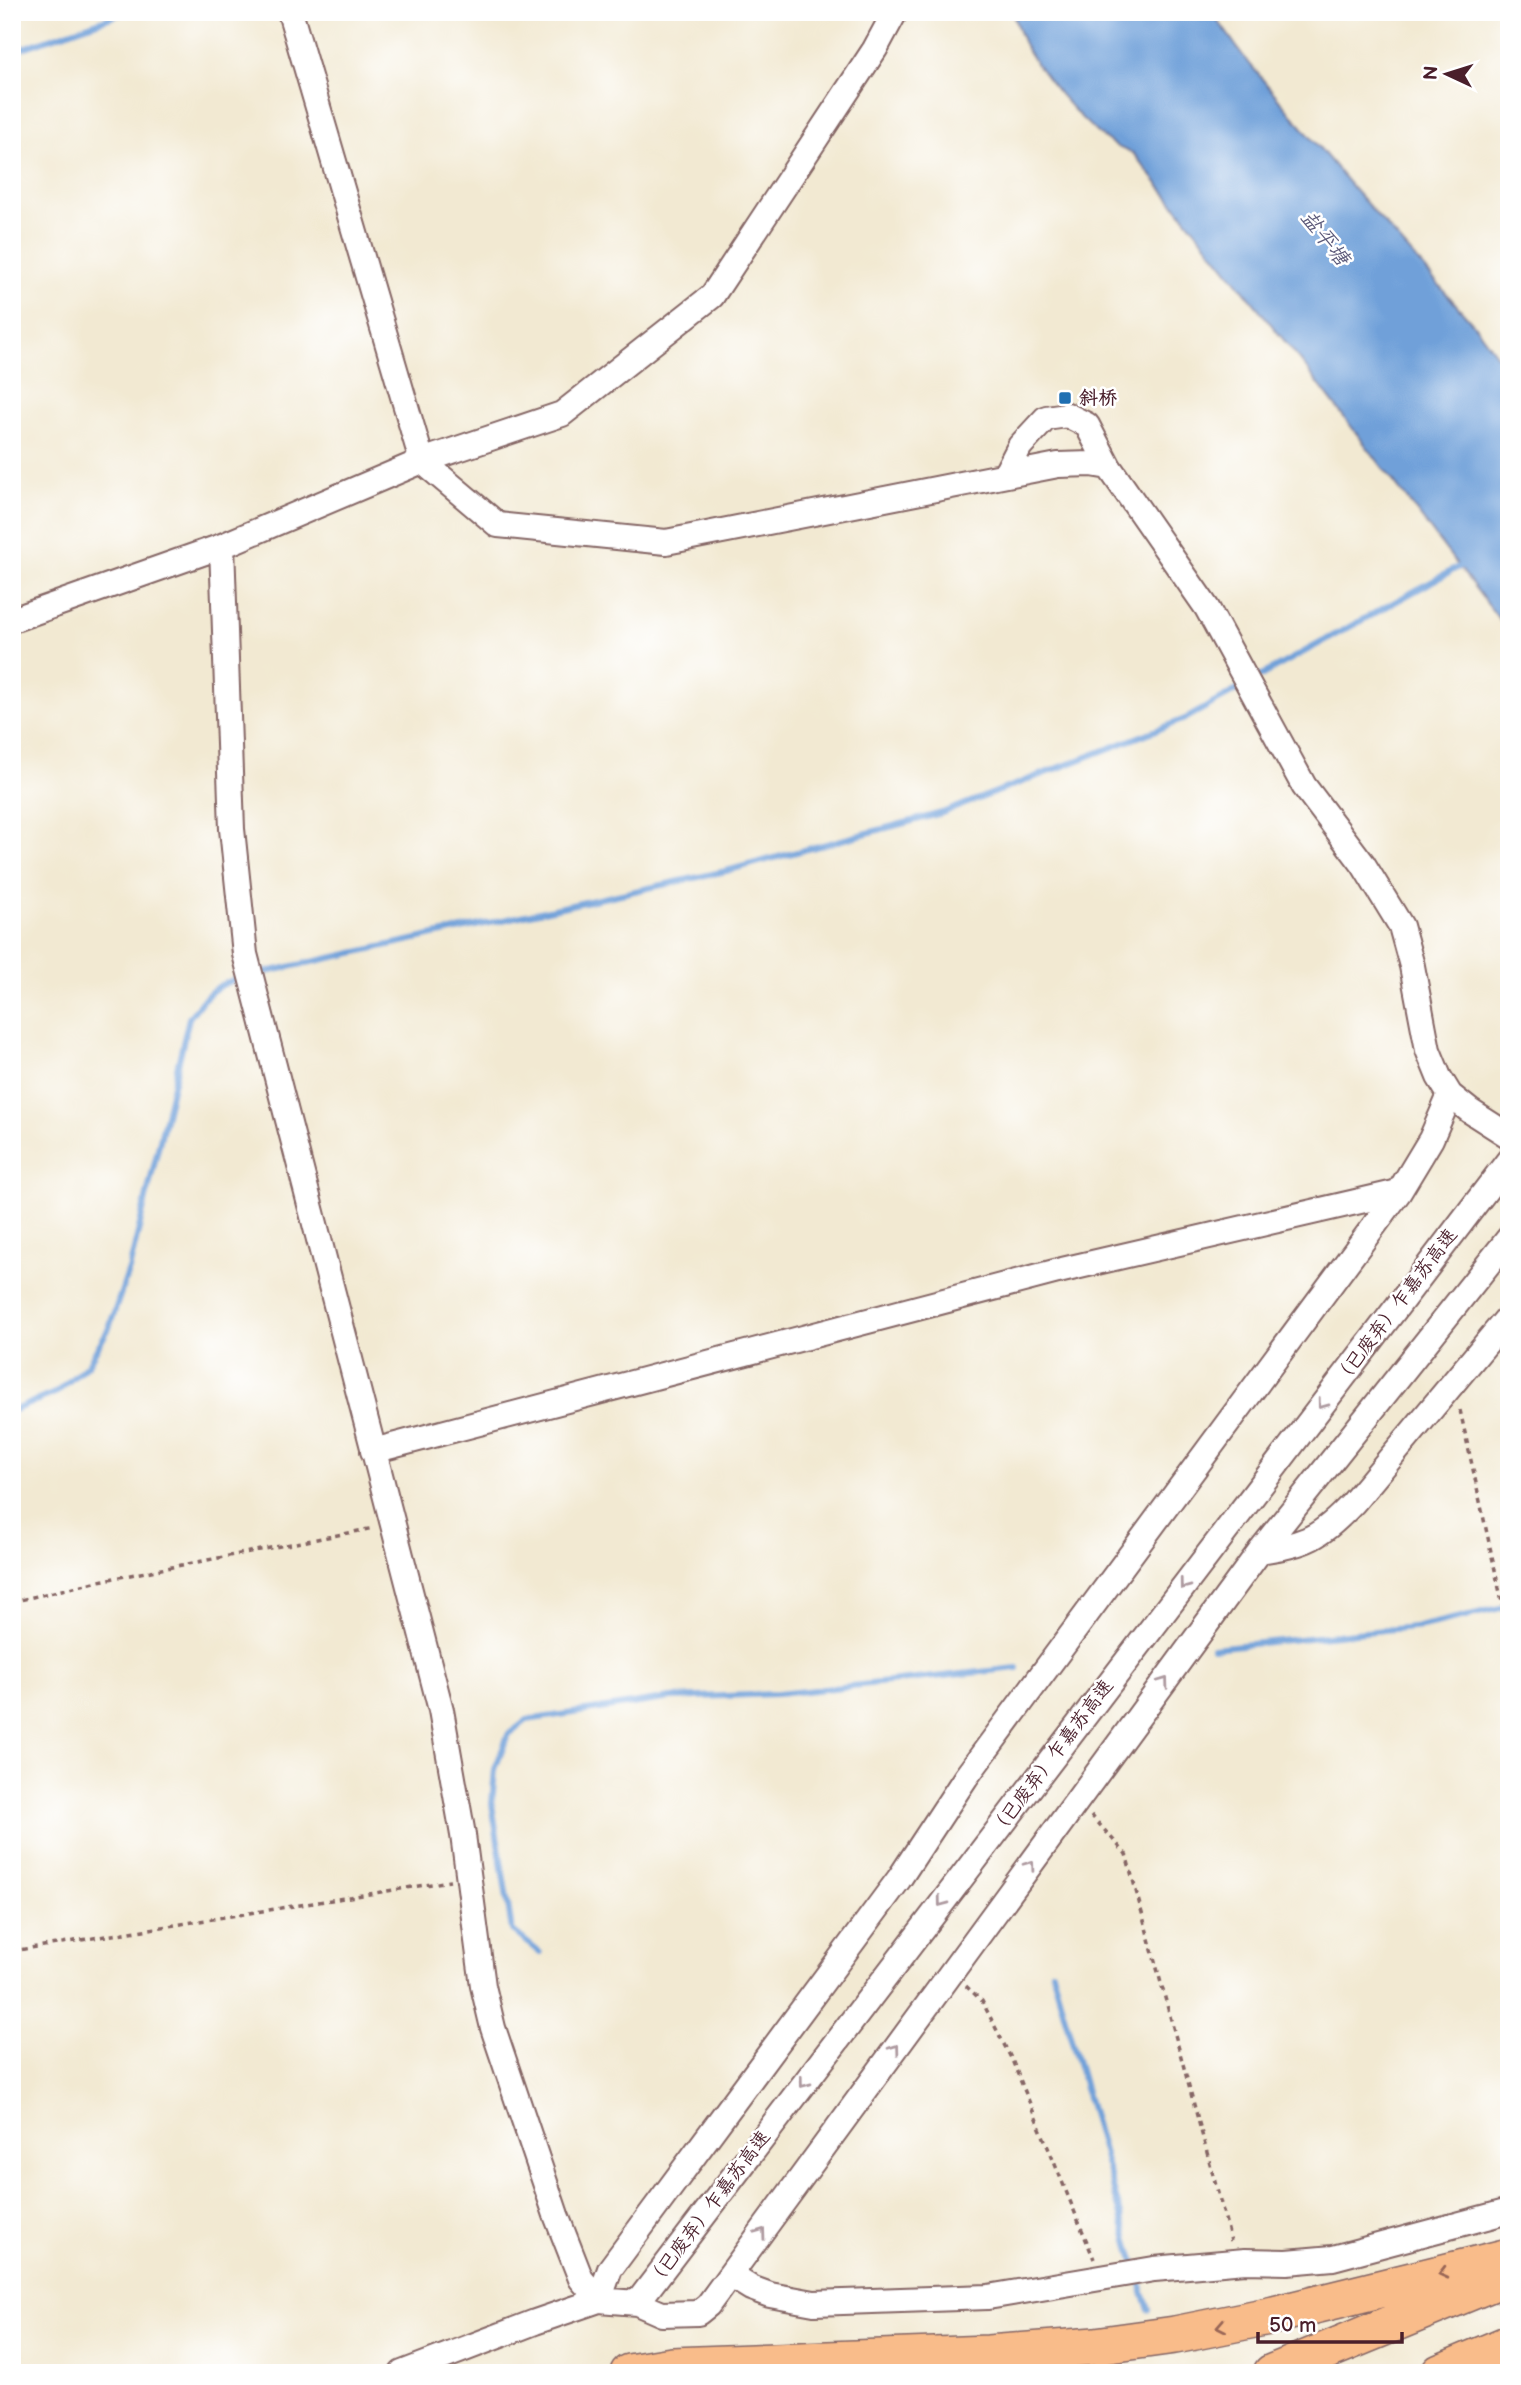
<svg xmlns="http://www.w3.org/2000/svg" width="1521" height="2385" font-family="'Balsamiq Sans','LXGW WenKai TC',sans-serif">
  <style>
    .water { fill: #6fa0d9; stroke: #5c6082; stroke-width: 2 }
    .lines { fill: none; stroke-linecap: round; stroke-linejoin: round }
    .stream { stroke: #6fa0d9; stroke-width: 6 }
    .minor-casing { stroke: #856665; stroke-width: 28 }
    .highway-casing { stroke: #856665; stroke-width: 40 }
    .path { stroke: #856665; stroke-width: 3.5; stroke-dasharray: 5 5; stroke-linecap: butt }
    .minor { stroke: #fff; stroke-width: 24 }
    .highway { stroke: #f9bc8a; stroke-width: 37 }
    .oneway { stroke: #ae9aa0 }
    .oneway2 { stroke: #996656 }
    .poi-dot { fill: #1f6fb2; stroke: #fff; stroke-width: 2.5 }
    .labels { text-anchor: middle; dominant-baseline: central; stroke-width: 5; stroke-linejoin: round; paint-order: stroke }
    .poi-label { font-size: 19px; font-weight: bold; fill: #4a1f2b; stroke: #fff; text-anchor: start }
    .street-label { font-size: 19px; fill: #4a1f2b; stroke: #fff }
    .water-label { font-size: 21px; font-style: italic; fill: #5b5979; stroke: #fff }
  </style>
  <rect width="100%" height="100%" fill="#fff"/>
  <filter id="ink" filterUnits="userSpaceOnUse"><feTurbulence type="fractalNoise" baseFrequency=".0143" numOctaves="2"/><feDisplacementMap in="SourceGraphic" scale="14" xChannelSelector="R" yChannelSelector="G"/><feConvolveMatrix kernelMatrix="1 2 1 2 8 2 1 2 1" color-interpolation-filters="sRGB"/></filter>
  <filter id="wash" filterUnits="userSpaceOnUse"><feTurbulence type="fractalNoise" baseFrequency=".00686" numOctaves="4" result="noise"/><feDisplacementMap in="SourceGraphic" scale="28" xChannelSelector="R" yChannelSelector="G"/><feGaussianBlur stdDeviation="1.57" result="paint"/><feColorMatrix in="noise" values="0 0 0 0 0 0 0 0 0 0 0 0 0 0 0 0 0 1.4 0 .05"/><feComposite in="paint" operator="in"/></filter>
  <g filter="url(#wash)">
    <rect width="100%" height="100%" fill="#f2e9d2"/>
    <path class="water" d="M1012,12h200l32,45 108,130 124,140 33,45v260l-205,-267 -171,-212c-37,-9 -87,-73 -107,-105 -6,-11 -9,-24 -14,-36z"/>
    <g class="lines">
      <path class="stream" d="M12,50l14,-3 100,-35
        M1253,680l211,-116
        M257,974l469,-103 216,-58 243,-94 59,-33
        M12,1411l45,-19 31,-28 21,-36 21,-62 59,-248c18,-25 27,-35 57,-41
        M1213,1648l209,-22 87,-20
        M540,1953l-28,-23 -20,-126 3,-35 13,-34 19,-15 144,-22 107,-4 239,-26
        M1052,1971l83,294
        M1138,2276l11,34"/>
    </g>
  </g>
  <g filter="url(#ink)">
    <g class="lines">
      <g class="minor-casing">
        <path id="minor" d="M290,12l132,449 76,64 168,17 392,-77 33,-1 18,3
          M1005,475l15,-29 26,-28 21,-3 20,10 22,42 98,141 97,178 59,78 38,62 11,40 16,84 11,27 11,18 20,16 39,25
          M222,546l10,283 13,125 196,756 22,125 20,151 10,42 63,187 25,64 18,21
          M12,620l210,-74 200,-85 140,-47 150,-118 163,-247 20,-37
          M373,1451l685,-180 341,-79
          M1260,1551c47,-7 60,-13 93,-48l156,-187
          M730,2275l21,13 19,7 44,8 174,-6 166,-28 91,-8 42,1 46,-4 176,-47
          M599,2300l11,-31 289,-390 67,-102 433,-585 32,-53 19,-44
          M637,2303l872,-1143
          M402,2373l133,-51 64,-22 38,3 25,11 36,-1 10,-8 552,-754 249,-313"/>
      </g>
      <g class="highway-casing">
        <path id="highway" d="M629,2373l43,-7 316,-12 107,-8 80,-11 99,-20 235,-58
          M1272,2373l236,-97
          M1440,2373l69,-29"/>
      </g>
      <path class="path" d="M1460,1410l49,224
        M12,1602l87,-21 275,-53
        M1091,1815l35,39 105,387
        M12,1951l438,-70
        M966,1986l16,15 30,59 82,199"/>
      <use href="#minor" class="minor"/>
      <use href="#highway" class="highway"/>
    </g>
    <defs><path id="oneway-chevron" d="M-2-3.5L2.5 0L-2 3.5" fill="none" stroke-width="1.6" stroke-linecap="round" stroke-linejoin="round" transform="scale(1.75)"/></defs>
    <g class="oneway">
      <use href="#oneway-chevron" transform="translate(1322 1404) rotate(127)"/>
      <use href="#oneway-chevron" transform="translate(1184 1585) rotate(127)"/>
      <use href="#oneway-chevron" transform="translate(1164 1682) rotate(-54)"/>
      <use href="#oneway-chevron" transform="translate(1030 1865) rotate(-54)"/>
      <use href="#oneway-chevron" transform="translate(942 1902) rotate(127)"/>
      <use href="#oneway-chevron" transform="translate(895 2049) rotate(-54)"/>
      <use href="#oneway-chevron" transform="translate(804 2083) rotate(127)"/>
      <use href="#oneway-chevron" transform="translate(761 2233) rotate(-54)"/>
    </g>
    <g class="oneway2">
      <use href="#oneway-chevron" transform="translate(1443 2273) rotate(166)"/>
      <use href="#oneway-chevron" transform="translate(1221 2326) rotate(169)"/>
    </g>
  </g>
  <rect class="poi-dot" x="1058" y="391" width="14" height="14" rx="3.5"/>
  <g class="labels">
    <g class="poi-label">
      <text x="1079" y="398">斜桥</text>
    </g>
    <g class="street-label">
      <text transform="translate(1396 1307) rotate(-53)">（已废弃）乍嘉苏高速</text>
      <text transform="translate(1052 1758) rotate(-53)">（已废弃）乍嘉苏高速</text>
      <text transform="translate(709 2209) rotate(-53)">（已废弃）乍嘉苏高速</text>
    </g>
    <g class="water-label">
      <text transform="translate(1325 238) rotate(52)">盐平塘</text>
    </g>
  </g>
  <rect width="1521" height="2385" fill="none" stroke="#fff" stroke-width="42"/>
  <g transform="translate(1447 74) rotate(274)" stroke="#ffffff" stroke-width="5" paint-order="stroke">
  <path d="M0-5L12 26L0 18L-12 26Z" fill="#4a1f2b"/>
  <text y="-10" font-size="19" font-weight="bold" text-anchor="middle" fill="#4a1f2b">N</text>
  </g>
  <path d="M1258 2332v10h144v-10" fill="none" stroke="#4a1f2b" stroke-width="3.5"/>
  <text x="1269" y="2332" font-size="21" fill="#4a1f2b" stroke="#ffffff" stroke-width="5" paint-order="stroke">50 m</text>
</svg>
